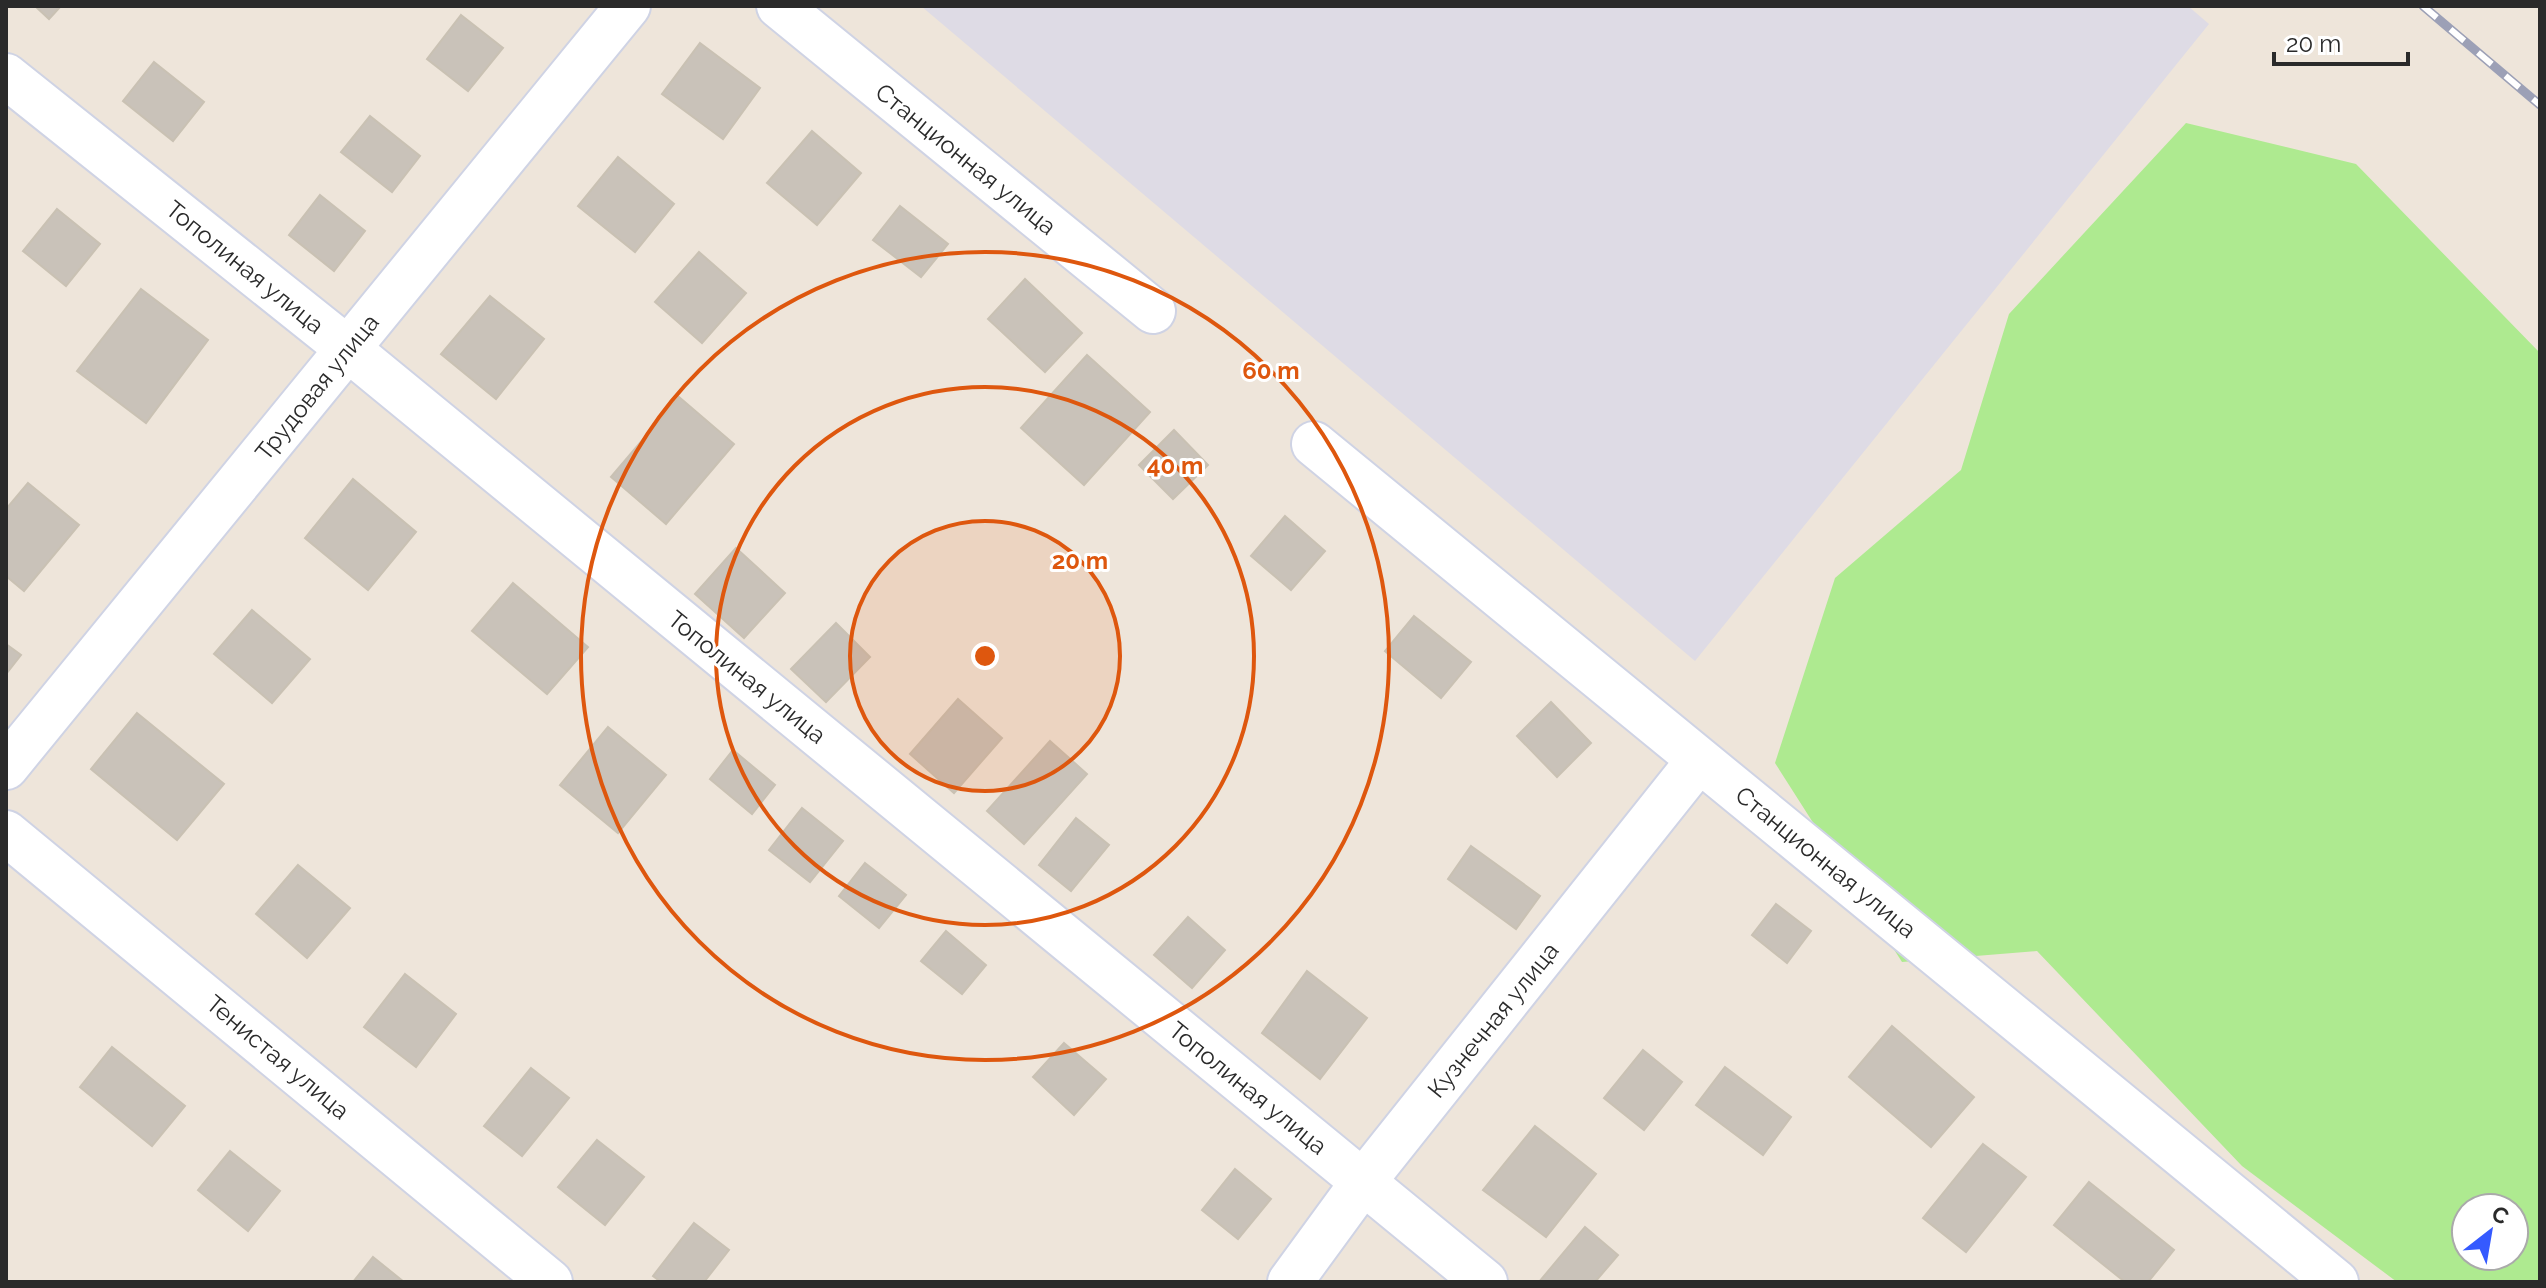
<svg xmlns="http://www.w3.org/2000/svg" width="2546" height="1288" font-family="Raleway,sans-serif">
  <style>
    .industrial { fill: #dedbe5 }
    .green { fill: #aeea90; fill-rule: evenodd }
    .building { fill: #c9c2b9; stroke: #c9c1b3; stroke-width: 2 }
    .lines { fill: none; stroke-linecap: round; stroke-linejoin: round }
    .minor-casing { stroke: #cfd3e4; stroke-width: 48 }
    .minor { stroke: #fff; stroke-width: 44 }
    .rail-casing { stroke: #9ca0b6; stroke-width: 9 }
    .rail { stroke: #fff; stroke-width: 6; stroke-dasharray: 18; stroke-linecap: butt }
    .ring { fill: none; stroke: #de570e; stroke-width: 4 }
    .labels { text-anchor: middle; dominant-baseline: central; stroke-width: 6; stroke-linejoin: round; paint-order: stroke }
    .street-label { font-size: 24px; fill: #2a2a2a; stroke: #fff }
    .centre { fill: #de570e; stroke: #fff; stroke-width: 4 }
    .ring-label { font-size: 24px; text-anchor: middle; font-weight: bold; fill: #de570e; stroke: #fff; stroke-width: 6; stroke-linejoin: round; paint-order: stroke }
  </style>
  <rect width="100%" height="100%" fill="#eee5da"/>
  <path class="industrial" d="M921,6h1267l21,18 -514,637z"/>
  <path class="green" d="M2186,123l170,41 184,189v929h-143l-155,-116 -205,-215 -135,11 -127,-199 60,-185 126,-108 48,-156zM2466,1208h48v48h-48z"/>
  <path class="building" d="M35,6h26l-12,13z
    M461,15l42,33 -35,43 -41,-32z
    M700,43l60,45 -37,51 -61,-45z
    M154,62l50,40 -31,39 -50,-40z
    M370,116l50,40 -28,36 -51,-40z
    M812,131l49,42 -44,52 -50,-42z
    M618,157l56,47 -39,48 -57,-46z
    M320,195l45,36 -31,40 -45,-36z
    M900,206l48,38 -27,33 -48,-37z
    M57,209l43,35 -34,42 -43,-35z
    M699,252l47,41 -44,50 -47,-41z
    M1025,279l57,54 -37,39 -57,-53z
    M141,289l67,51 -62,83 -69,-52z
    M490,296l54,43 -48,60 -55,-45z
    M1087,355l63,57 -66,73 -63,-57z
    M679,397l55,47 -68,80 -55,-47z
    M1174,430l34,35 -35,34 -34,-34z
    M353,479l63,53 -48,58 -63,-52z
    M28,483l51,42 -55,66 -18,-15v-67z
    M1285,516l40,35 -34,39 -40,-34z
    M736,548l49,45 -41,45 -49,-44z
    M513,583l75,64 -41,47 -75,-63z
    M252,610l58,49 -38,44 -58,-49z
    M1414,616l57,46 -30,36 -56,-47z
    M836,623l34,34 -44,45 -35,-33z
    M6,644l15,11 -15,19z
    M958,699l44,39 -48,55 -44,-39z
    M1551,702l40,41 -34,34 -40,-41z
    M137,713l87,71 -47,56 -86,-71z
    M608,727l58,48 -48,58 -58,-48z
    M1050,741l37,33 -63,70 -37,-33z
    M733,750l42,35 -23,29 -42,-35z
    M802,808l41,33 -33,41 -41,-32z
    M1076,818l33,27 -38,46 -32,-26z
    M1471,846l69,50 -24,33 -68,-50z
    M865,863l41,32 -27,33 -40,-32z
    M298,865l52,43 -43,50 -51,-44z
    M1776,904l35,27 -24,32 -35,-28z
    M1188,917l37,33 -33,38 -38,-33z
    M946,931l40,34 -24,29 -41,-33z
    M1307,971l60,47 -47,61 -58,-46z
    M405,974l51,40 -40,53 -52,-40z
    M1892,1026l82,71 -43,50 -82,-70z
    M1064,1043l42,36 -32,36 -41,-38z
    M112,1047l73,59 -33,40 -72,-59z
    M1643,1050l39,32 -38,48 -40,-32z
    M1725,1067l66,50 -28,38 -67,-50z
    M531,1068l38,30 -47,58 -38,-30z
    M1535,1126l61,48 -50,63 -63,-47z
    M597,1140l47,37 -39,48 -47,-38z
    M1983,1144l43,33 -60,75 -43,-34z
    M230,1151l50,40 -32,40 -50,-41z
    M1235,1169l36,30 -33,40 -36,-29z
    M2089,1182l85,68 -26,32h-23l-71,-57z
    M694,1223l35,27 -25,32h-43l-8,-6z
    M1585,1227l33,28 -23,27h-56z
    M373,1257l31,25h-51z"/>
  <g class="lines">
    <g class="minor-casing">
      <path id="minor" d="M779,6l374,305
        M6,76l342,273 1137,933
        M1314,444c341,280 682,558 1022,838
        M6,767l622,-761
        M6,833l544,449
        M1290,1282l73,-100 336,-422"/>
    </g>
    <use href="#minor" class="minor"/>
    <g class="rail-casing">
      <path id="rail" d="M2423,6l117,99"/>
    </g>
    <use href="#rail" class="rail"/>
  </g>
  <circle cx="985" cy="656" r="135" fill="#de570e" fill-opacity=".12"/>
  <g class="ring">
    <circle cx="985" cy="656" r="135"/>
    <circle cx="985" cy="656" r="269"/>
    <circle cx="985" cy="656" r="404"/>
  </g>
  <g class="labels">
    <g class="street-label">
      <text transform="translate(966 159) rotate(39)">Станционная улица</text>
      <text transform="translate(245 267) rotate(39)">Тополиная улица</text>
      <text transform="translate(317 387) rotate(-51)">Трудовая улица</text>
      <text transform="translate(747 677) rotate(39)">Тополиная улица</text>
      <text transform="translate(1826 862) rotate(39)">Станционная улица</text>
      <text transform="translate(1493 1020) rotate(-51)">Кузнечная улица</text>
      <text transform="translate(278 1057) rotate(40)">Тенистая улица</text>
      <text transform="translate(1248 1088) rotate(39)">Тополиная улица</text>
    </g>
  </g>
  <circle cx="985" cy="656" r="12" class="centre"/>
  <g class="ring-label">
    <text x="1271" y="379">60 m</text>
    <text x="1175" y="474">40 m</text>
    <text x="1080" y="569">20 m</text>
  </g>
  <rect width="2546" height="1288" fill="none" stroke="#2a2a2a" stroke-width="16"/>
  <g transform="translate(2490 1232) rotate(31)"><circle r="38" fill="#ffffff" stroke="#aaaaaa" stroke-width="2"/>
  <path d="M0-6L14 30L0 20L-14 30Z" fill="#355aff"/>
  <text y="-12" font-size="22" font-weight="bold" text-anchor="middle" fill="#2a2a2a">С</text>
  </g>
  <path d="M2274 52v12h134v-12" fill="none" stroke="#2a2a2a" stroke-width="4"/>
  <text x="2286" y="52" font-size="24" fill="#2a2a2a" stroke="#ffffff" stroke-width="6" paint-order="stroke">20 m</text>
</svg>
